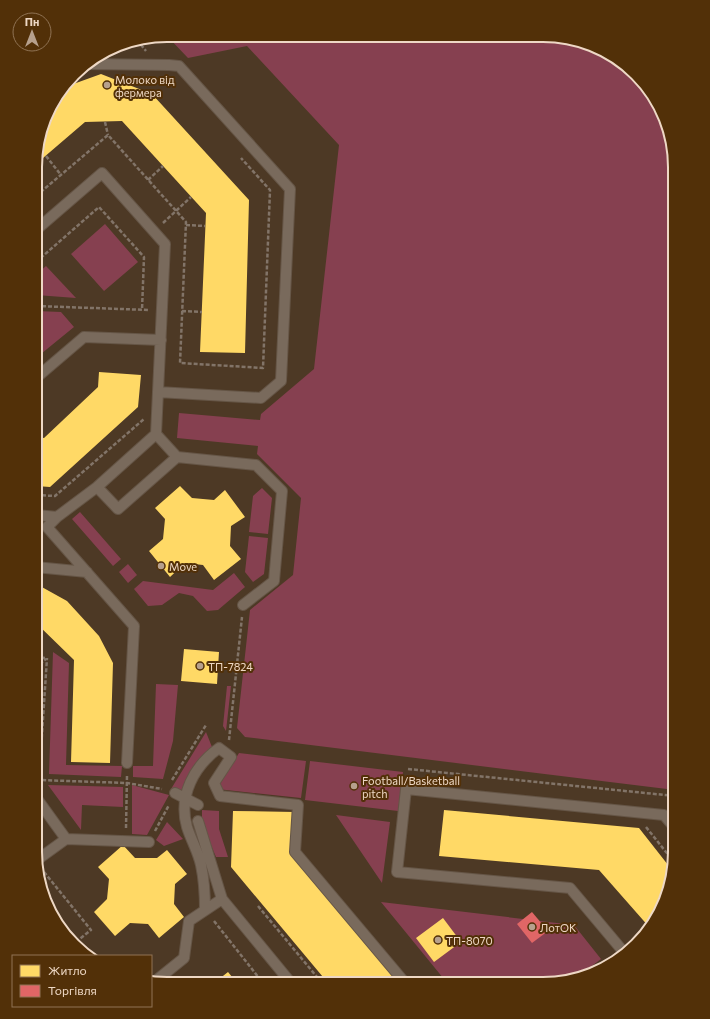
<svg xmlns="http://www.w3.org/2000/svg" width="710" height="1019" font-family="Commissioner,sans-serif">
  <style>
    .green { fill: #864050 }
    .homes { fill: #ffd966 }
    .shops { fill: #e06666 }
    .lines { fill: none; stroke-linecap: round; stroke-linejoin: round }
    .service-casing { stroke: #655546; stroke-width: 12 }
    .path { stroke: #827468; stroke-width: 2.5; stroke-dasharray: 4 2; stroke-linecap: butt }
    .service { stroke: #796a5c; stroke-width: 10 }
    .poi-dot { fill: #b6a08d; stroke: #523008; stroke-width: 1.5 }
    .labels { text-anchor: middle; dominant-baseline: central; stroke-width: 4; stroke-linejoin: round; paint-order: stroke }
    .poi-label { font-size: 11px; fill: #eed8c5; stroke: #523008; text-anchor: start }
    .rim { fill: none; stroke: #eed8c5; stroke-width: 2 }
  </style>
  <rect width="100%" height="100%" fill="#4d3925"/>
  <path class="green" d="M166,35l394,1 63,26 38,47 14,58v623l-430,-53 -8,-9 13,-118 43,-35 8,-77 -44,-44 1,-8 -81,-8 2,-25 81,7 1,-6 53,-45 25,-224 -92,-99 -59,12z
    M105,224l33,38 -34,29 -33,-37z
    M46,266l30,32 -40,-3v-20z
    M36,311l25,1 13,15 -38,31z
    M262,488l10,10 -4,36 -19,-2 4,-36z
    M80,512l41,47 -8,7 -41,-47z
    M249,536l19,2 -4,36 -11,8 -8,-10z
    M128,564l9,11 -9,8 -9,-11z
    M234,573l11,14 -27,23 -11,1 -14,-15 -14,-3 -17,12 -14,1 -14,-17 9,-8 70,9z
    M53,652l16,11 -3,102 56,1 -1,11 -72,-3z
    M41,669l-4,44 -2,-2v-37z
    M156,684l22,1 -5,56 -10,38 -30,-2v-11h20z
    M227,686h4l-5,45 -3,-5z
    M206,732l6,15c-16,13 -25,26 -29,46l-12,-4z
    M239,753l67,8 -5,37 -84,-9z
    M310,761l93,11 -5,39 -93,-11z
    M48,785l75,2v20l-41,-2 -1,25z
    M132,785l37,10 -22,40 -15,-1z
    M202,810l17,1v18l9,28h-12l-14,-33z
    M336,815l54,7 -8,61z
    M167,822l16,17 -19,7 -8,-6z
    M381,902l193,23 27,34 -21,16 -37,9h-95z"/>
  <path class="homes" d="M101,74l51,20 97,106 -4,153 -45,-1 6,-139 -84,-92 -37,1 -49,42v-14l17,-49 12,-14z
    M99,372l42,3 -3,32 -88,80 -14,-1v-49l8,1 54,-51z
    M180,486l12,12 22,2 11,-10 20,27 -14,9 -1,20 11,13 -27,21 -11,-15 -18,-2 -15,14 -21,-26 14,-12 2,-20 -10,-11z
    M35,586h5l27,15 32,35 14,27 -3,100 -39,-1 3,-102 -39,-38z
    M184,649l35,3 -2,32 -36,-3z
    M444,810l195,18 33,42 -19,55 -3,3 -51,-58 -160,-14z
    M233,811l62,1 -1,46 108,126 -74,-1 -97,-116z
    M123,845l12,13h22l10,-8 20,24 -12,10 -1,20 10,13 -25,21 -11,-14 -18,-1 -15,13 -21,-24 13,-13 2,-20 -11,-12z
    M443,918l18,24 -27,20 -18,-24z
    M228,972l9,11h-23z"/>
  <path class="shops" d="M532,912l16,19 -16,12 -15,-19z"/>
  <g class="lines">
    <g class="service-casing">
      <path id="service" d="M86,64l83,1 10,1 111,123 -9,192 -20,17 -103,-6
        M36,230l66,-57 63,71 -9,190 21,23 -59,52 -21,-22
        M36,378l48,-41 77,3
        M177,457l79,8 26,26 -8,90 -31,24
        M36,515l21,2 -10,10 87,99 -7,137
        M57,517l40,-30 59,-53
        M35,567l52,5
        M175,793l23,12
        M35,796l31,43
        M198,821l24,78
        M37,860l29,-21 83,3
        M205,910c0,-15 -1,-31 -4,-45 -3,-14 -10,-25 -14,-38 -9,-31 7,-61 32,-79l12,9 -17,26 6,13 78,9 -3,47 111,132
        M622,952v-2l-52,-62 -173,-16 9,-83 258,26 11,13
        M153,983l31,-25 5,-37 33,-22 69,84"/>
    </g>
    <path class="path" d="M137,40l9,11
      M105,122l3,13
      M46,156l15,19
      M148,180l15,-14
      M36,196l72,-61 78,87 -6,141 83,5 7,-178 -29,-32
      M163,223l28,-26
      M186,225l19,1
      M36,262l63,-55 45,50 -2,53
      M36,306l113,4
      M182,311l20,1
      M36,495l19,1 89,-77
      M35,657l11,1
      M35,668l11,-9
      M229,740l13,-123
      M408,769l267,27
      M39,780l8,-122
      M172,780l34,-55
      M37,782l2,-2 88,3 35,6
      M646,827l28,35
      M126,828l1,-53
      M155,831l14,-26
      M44,872l47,58 -15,12
      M258,906l64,77
      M48,908l14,17
      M214,921l49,62"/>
    <use href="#service" class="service"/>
  </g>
  <g class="poi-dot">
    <circle cx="107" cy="85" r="4"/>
    <circle cx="161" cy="566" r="4"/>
    <circle cx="200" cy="666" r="4"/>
    <circle cx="354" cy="786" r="4"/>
    <circle cx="532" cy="927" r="4"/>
    <circle cx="438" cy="940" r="4"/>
  </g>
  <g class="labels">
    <g class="poi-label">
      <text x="115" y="79">Молоко від<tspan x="115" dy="13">фермера</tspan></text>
      <text x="169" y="566">Move</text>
      <text x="208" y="666">ТП-7824</text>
      <text x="362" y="780">Football/Basketball<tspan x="362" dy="13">pitch</tspan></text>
      <text x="540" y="927">ЛотОК</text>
      <text x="446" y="940">ТП-8070</text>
    </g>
  </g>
  <path d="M0 0H710V1019H0ZM167 42H543A125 125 0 0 1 668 167V852A125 125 0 0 1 543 977H167A125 125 0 0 1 42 852V167A125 125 0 0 1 167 42Z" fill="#523008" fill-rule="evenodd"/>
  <path class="rim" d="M167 42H543A125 125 0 0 1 668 167V852A125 125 0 0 1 543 977H167A125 125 0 0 1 42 852V167A125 125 0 0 1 167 42Z"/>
  <rect x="12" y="955" width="140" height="52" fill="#523008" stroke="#907354"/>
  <rect x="20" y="965" width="20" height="12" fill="#ffd966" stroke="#907354"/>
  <text x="48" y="975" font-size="12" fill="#eed8c5">Житло</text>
  <rect x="20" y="985" width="20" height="12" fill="#e06666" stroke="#907354"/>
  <text x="48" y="995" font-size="12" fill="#eed8c5">Торгівля</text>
  <g transform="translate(32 32)"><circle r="19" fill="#523008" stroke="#907354"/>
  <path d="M0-3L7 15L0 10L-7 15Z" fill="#b6a08d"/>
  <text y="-6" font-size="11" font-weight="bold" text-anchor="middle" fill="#eed8c5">Пн</text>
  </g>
</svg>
